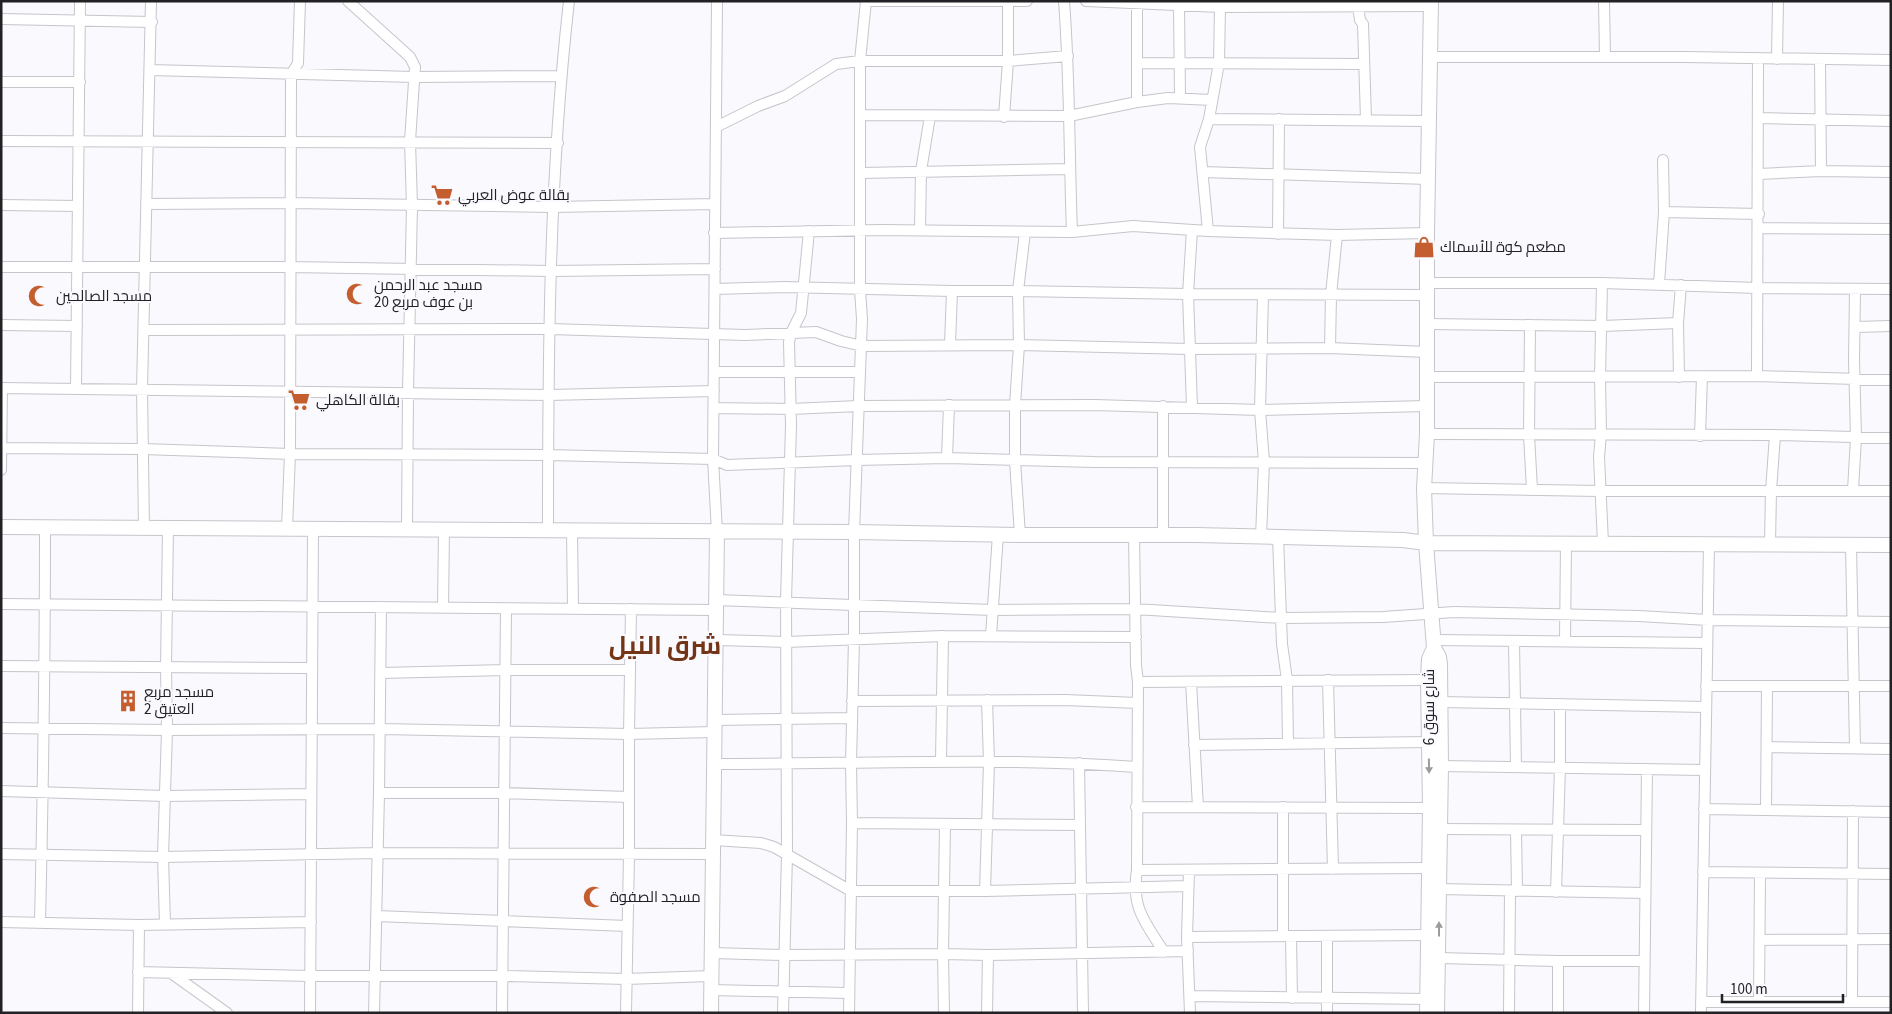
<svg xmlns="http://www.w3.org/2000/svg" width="1892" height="1014" font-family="'Source Sans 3',Cairo,sans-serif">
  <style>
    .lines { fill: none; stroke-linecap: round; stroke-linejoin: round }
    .street-casing { stroke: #c5c5cb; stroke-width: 12 }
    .secondary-casing { stroke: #c5c5cb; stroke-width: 16 }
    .street { stroke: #fff; stroke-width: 10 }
    .secondary { stroke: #fff; stroke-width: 14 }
    .oneway { fill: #9c9b9c }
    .labels { text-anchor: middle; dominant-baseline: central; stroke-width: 4; stroke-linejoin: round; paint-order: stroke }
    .poi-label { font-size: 15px; fill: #222124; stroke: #f9f9fe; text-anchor: start }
    .street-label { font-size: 15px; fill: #222124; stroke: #f9f9fe }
    .town-label { font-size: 25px; font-weight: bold; fill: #743416; stroke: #f9f9fe }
  </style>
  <rect width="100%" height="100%" fill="#f9f9fe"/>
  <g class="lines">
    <g class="street-casing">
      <path id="street" d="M348,1l62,56 5,10 -5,74 2,65 -4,186 -1,136
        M717,1l-4,458 4,73
        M865,1h162
        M1064,1c6,77 5,154 8,231
        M1086,1l134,6 211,-1
        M1604,1l1,56
        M1137,4v98
        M1179,6l1,92
        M1358,6l2,14 3,4 3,96
        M1,19l151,3
        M1430,57h255l206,3
        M1777,59l1,-58
        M1820,60l1,111
        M1137,63l227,1
        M150,70l264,7 147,-1
        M1,82h79
        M862,115l207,1 68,-14 31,-4 44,2
        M1004,117l4,-56v-59
        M1759,118l132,3
        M1209,119l220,2
        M716,127l42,-21 27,-10 51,-32 24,-3h148l60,-5
        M1,141l557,2
        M1203,172l225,7
        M861,173l208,-4
        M1759,174l62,-3 70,1
        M146,204l144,-1 262,4 163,-3
        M1,205l77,1
        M1664,212l95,2
        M1758,228l133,1
        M920,230l1,-59 9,-55
        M1192,230l-4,64 4,113
        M1208,231l-8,-84 9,-28 10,-56 1,-56
        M714,233l167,-3 191,2 61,-6 75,5 129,4 90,-2
        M1278,234l1,-115
        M1,267h288l261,4 165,-2
        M1427,283h175l156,5 133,1
        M1602,283l-2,94 1,57 -2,23 4,86
        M1659,284l5,-72 -1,-52
        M715,289l69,-2 168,4h66l170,3 239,1
        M1427,324l175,2 76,-3
        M1,325l76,1
        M1530,325l-1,110 3,54
        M1855,327l36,-1
        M144,330l406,-1 195,6 71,-3 25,9 21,5 157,-1 171,4 140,-1 97,4
        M950,344l2,-53
        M1330,348l1,-53 6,-60
        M714,372h146
        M1757,376l1,-318
        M1427,377l330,-1 134,4
        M1679,377l-1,-54 3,-38
        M1,388l548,7 165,-4
        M76,389l4,-388
        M1163,406v130
        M714,408l77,1 67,-3 237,-1 165,5 167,-4
        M1427,434l348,1 116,3
        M1700,436l2,-60
        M1,448l141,1 148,5 258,1 165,4 14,6 130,-5 90,-2 147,4 331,1
        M947,458l2,-53
        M1,470l1,-82
        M1424,488l176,3h291
        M1853,490l3,-52 -2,-78 1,-70
        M144,528l-2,-139 9,-388
        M287,528l3,-74 1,-379 7,-12 2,-62
        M548,530c0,-176 1,-353 21,-529
        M572,530l1,78
        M1020,535l-5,-74v-56l4,-60 -1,-54 7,-59
        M1134,536l2,129 2,17 -1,188c-6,38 8,52 27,82
        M1261,537l3,-75 -4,-52 3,-115
        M1278,537l4,107 5,36 1,64
        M1770,544l1,-53 4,-56
        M1851,545l4,203
        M716,600l277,10 142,-1 147,9 101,-1 71,-5 185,4 69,4 183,2
        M1,604l715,6
        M443,608l1,-79
        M991,636l7,-102
        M716,640l70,2 157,-6 193,1
        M1434,640l273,3
        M1514,641l2,126
        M1565,641l1,-98
        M1,666l310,2
        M381,673l125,-3h124
        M1328,680l5,189
        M1138,682l290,-2
        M1191,682l7,125
        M1706,686h185
        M852,701l213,-1 73,3
        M1440,702l266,5
        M715,720l136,-2
        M1,728l166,2 213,-1 249,5 85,-2
        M1194,745l235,-3
        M1767,747l124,2
        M941,761l2,-125
        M1079,763l4,250
        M714,764c141,0 282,-7 423,3
        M1441,766l264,4
        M1,791l164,5 146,-2
        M379,793h125l125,4
        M1136,807l294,1
        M1704,809l187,3
        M1766,810l1,-124
        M852,823l228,2
        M1440,829l206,1
        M1516,830l1,61
        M713,840l48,3 13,4 77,44h134l203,-5
        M1,854l162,3 215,-4 335,1
        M1137,870l292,-2
        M1189,870l-2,67 3,76
        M1703,872l188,2
        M1439,889l206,4
        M985,891l4,-129 -2,-62
        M1556,892l4,-125v-63
        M377,916l250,10
        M1,922l138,3 172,-3
        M40,923c3,-132 5,-265 5,-397
        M165,924l-2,-67 4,-127 -1,-63 2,-139
        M1283,936v-129
        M1291,936l1,62
        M1187,937l241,-2
        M1760,940l131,-1
        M712,953l72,2 159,-1 45,1 200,-4
        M1439,958l119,3h86
        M138,972l173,4h192l123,3 85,-3
        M171,973l56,40
        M711,990l137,3
        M1190,996l238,3
        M1701,1002h190
        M1759,1002l1,-129
        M1852,1002l1,-191
        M138,1013l1,-88
        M310,1013l3,-484
        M374,1013l5,-220 2,-186
        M502,1013l4,-404
        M626,1013l3,-159v-120l2,-125
        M783,1013l4,-159 -1,-253 5,-176 -2,-83 2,-9 10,-20 8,-82
        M849,1013l3,-190 -1,-60 3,-124v-107l8,-213 -2,-29v-229l6,-60
        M944,1013l-1,-59 2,-129
        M987,1013l1,-58
        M1327,1013v-77
        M1509,1013l1,-122
        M1558,1013v-52
        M1644,1013l3,-244
        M1701,1013l8,-469"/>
    </g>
    <g class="secondary-casing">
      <path id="secondary" d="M1431,1l-4,232v201l-3,54 2,55 8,105 5,9 1,7 1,102 -4,247
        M1,527l853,5 166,3h176l207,5 23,3 465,2
        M711,1013l6,-481
        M1427,1013l3,-205 -2,-128 1,-21 5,-11"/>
    </g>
    <use href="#street" class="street"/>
    <use href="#secondary" class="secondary"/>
  </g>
  <defs><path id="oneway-solid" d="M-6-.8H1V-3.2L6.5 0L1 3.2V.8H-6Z" transform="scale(1.25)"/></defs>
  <g class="oneway">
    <use href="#oneway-solid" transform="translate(1429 766) rotate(89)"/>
    <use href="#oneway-solid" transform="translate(1439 929) rotate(-90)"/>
  </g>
  <defs>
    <g id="supermarket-bare" transform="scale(1.725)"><path d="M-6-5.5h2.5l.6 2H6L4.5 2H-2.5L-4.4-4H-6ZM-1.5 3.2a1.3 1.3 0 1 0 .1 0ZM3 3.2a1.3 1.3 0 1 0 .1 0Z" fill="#c55e2f" stroke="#f9f9fe" stroke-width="2.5" paint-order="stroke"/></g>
    <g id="shop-bare" transform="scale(1.725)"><path d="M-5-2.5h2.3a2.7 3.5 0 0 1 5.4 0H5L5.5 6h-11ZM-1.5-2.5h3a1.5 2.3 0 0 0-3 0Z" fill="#c55e2f" stroke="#f9f9fe" stroke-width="2.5" paint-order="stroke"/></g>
    <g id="mosque-bare" transform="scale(1.725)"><path d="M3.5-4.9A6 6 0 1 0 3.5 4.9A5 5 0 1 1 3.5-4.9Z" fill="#c55e2f" stroke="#f9f9fe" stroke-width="2.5" paint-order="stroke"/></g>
    <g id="building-bare" transform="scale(1.725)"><path d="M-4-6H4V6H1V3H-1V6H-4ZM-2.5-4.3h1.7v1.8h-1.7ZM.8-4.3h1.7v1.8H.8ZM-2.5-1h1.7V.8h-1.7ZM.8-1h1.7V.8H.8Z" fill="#c55e2f" stroke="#f9f9fe" stroke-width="2.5" paint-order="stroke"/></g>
  </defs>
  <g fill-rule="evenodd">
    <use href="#supermarket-bare" x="442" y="195"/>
    <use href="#shop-bare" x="1424" y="247"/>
    <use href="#mosque-bare" x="357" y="294"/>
    <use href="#mosque-bare" x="39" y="296"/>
    <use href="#supermarket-bare" x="299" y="400"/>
    <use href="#building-bare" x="128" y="701"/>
    <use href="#mosque-bare" x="594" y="897"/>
  </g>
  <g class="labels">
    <g class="poi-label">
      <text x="458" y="195">بقالة عوض العربي</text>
      <text x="1440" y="247">مطعم كوة للأسماك</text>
      <text x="374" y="285">مسجد عبد الرحمن<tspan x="374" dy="17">بن عوف مربع 20</tspan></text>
      <text x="56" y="296">مسجد الصالحين</text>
      <text x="316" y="400">بقالة الكاهلي</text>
      <text x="144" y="692">مسجد مربع<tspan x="144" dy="17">2 العتيق</tspan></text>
      <text x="610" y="897">مسجد الصفوة</text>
    </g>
    <g class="street-label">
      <text transform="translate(1429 707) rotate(-90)">شارع سوق 6</text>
    </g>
    <g class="town-label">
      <text x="665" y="646">شرق النيل</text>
    </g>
  </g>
  <rect width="1892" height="1014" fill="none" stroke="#222124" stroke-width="5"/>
  <path d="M1722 994v8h121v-8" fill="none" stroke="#222124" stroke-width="2.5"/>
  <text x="1730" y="994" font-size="15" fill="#222124" stroke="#f9f9fe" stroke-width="4" paint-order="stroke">100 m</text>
</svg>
